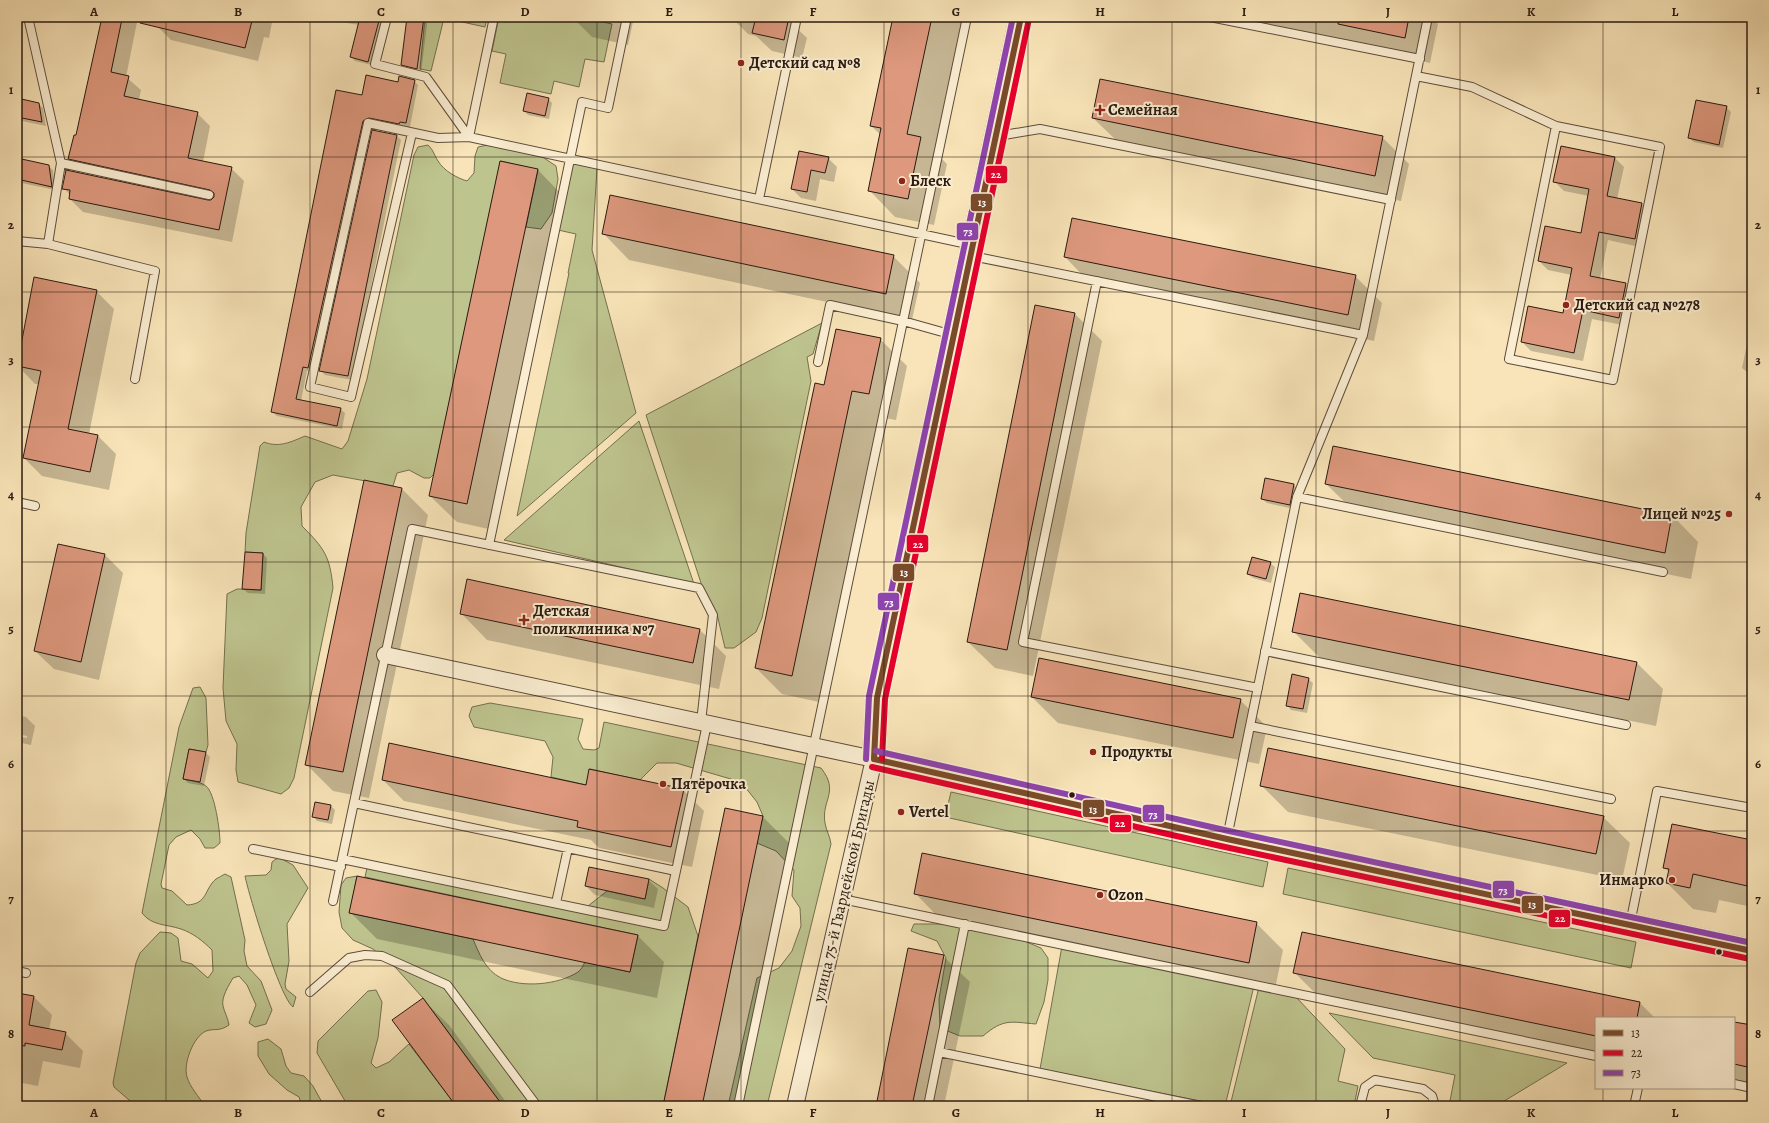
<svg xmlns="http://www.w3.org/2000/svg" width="1769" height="1123" font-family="Alegreya,serif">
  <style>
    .green { fill: #bec48e; stroke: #746f50 }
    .shadow { fill: #0003 }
    .building { fill: #dd987d; stroke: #2a1a11 }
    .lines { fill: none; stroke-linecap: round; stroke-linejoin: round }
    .service-casing { stroke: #5e4c3b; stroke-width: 10 }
    .minor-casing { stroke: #5e4c3b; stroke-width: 18 }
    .secondary-casing { stroke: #2a1a11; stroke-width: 24 }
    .service { stroke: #faedd1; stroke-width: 8 }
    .minor { stroke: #faedd1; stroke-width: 16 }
    .secondary { stroke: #faedd1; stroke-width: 22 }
    .bus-1-casing { stroke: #faedd1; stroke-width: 9 }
    .bus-2-casing { stroke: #faedd1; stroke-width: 9 }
    .bus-3-casing { stroke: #faedd1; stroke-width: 9 }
    .bus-1 { stroke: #7a4b2a; stroke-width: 6 }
    .bus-2 { stroke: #e4002b; stroke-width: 6 }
    .bus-3 { stroke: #8e44ad; stroke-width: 6 }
    .grid { fill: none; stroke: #2a1a11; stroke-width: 1; stroke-opacity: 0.55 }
    .poi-dot { fill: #8f2418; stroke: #faedd1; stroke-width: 1.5 }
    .bus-dot { fill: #2a1a11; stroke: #faedd1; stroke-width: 1.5 }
    .labels { text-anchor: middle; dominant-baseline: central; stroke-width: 4; stroke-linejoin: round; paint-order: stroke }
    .poi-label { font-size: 16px; font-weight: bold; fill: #2a1a11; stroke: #faedd1; text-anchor: start }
    .street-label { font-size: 16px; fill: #2a1a11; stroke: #faedd1 }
    .line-badge { stroke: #faedd1; stroke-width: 1.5 }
    .badge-label { font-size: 11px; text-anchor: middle; font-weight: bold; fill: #fff }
    .neatline { fill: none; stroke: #2a1a11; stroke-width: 1.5 }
    .grid-label { font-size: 13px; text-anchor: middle; font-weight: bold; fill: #2a1a11 }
  </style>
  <rect width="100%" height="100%" fill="#f8e4b8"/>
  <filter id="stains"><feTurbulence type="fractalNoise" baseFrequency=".005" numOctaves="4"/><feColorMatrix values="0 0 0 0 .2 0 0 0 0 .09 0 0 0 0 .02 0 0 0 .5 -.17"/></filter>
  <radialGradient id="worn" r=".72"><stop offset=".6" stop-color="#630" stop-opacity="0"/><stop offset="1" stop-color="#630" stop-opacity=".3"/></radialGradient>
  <path class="green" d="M425,17h62l-2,10 -41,-9 -13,53 -11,-2z
    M499,17h80l33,7 -8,38 -19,-3 -6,28 -25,-6 -3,13 -51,-11 6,-29 -14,-3z
    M428,145c6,6 6,10 10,16 6,10 19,17 29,20l7,-8 1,-17 3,-9 10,-2 53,11 15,10 2,13 -6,34 -11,16 -15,-2 12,-57 -37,-9 -67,313 -4,4h-6l-15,-8 -12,3 -4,13 -60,-11 -18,7 -14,25 1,19c22,22 28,30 31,62l-39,190 -5,10 -8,6 -43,-12 -2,-12 1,-26 -11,-23 -3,-33 4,-94 10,-5 24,1 2,-37 -18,-1 1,-19 14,-87 4,-4c15,6 27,0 41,-6l37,13 6,-8 19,-62 47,-224 4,-8z
    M572,162l25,6 -5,82 44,163 -119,103 52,-243h-1l8,-39 -18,-4z
    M822,323l-9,31 -6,3 4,24 -49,237 -6,14 -22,16h-9l-8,-34 -15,-28 -56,-171z
    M639,421l55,163 -190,-44z
    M200,687l6,11 2,47 -2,7 -17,-3 -6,30c8,2 16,2 23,7 9,7 14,45 14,57l-6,5h-9l-5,-9 -9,-9 -15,7 -7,8 -8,39 1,4 10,3 15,14c21,-1 17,-16 29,-26 3,-2 6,-3 9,-5l6,3 14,63 -1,11 3,15 14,15 11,29 -6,14 -11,3 -6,-4 7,-18 -9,-20 -8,-9 -6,2c-4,7 -12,19 -10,28 1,5 5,12 6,19 -10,7 -14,3 -23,6 -13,6 -23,33 -19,46 3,10 12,20 18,29h-69l-22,-19 -1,-4 23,-120 4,-10 20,-21 11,1 7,5 3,23 11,3 16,14 5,-7 -1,-21c-9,-9 -19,-17 -31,-21 -15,-5 -29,-3 -39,-16l37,-186 14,-39z
    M490,703l93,16 -5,20 5,10 11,1 5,-2 5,-26 217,46c19,24 0,32 4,55 1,7 5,13 6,21l-64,262h-39l29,-128 22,-10 13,-17 9,-25 -1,-18 -8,-12 2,-26 -18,-19 -19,-8 6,-27 -6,-14 -16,-20 -65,-19h-19l-17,17 -50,-11 -4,16 -35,-8 2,-20 -8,-16 -71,-14 -5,-11 3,-9z
    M951,792l317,70 -5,25 -318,-70z
    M280,858l13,7 15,23 -21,36 2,37 -4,23 1,5 10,8 -3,10c-13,-9 -44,-111 -48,-131l21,-1 5,-5 1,-8 4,-3z
    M367,868l221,38 19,-15 38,8 4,-20 14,9 25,19 10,29 -35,170h-160l-80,-108 -27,-30 -23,-19 -20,-9 -11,-12 -3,-16 2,-27 5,-7 11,-2 -7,37 123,26c6,14 12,31 28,39 21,10 57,7 77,-6 3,-2 5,-6 7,-10l45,10 8,-37 -273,-58z
    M1288,868l348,74 -5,26 -348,-74z
    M914,924h39l64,14 24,10 7,10v22l-4,22 -8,22c-25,-2 -32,-6 -53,12h-23l-20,-8 -1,-29 7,-41 -9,-17 -26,-10z
    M1062,946l192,40 -29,120 -185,-37z
    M1259,987l36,9 50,53 -7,32 20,5 -4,20h-124z
    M376,990l6,12 -4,36 -7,25 5,5 13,-6 20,-18 47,62h-108l-31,-53 1,-12 50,-50z
    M1329,1013l238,50 -71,43h-47l6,-31 -82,-17z
    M268,1039l13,10 5,17 5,7 13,3 9,10 11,20h-22l-3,-9 -12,-7 -18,-16 -11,-18v-14z"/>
  <path class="shadow" d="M103,17h35l-12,60 15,13 -2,10 58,13 13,13 -7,36 28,6 13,13 -12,61 -149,-30 -13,-13v-4l-6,-7 144,13 5,-1 -130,-28 -13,-13 7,-23z
    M160,17h113l-4,21 -5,-1 -6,24 -87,-21 -13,-13z
    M327,17h58l-13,48 -17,-4 -4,-4 8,-32 -30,-5z
    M408,17h20l-7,56 -15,-4 -4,-5z
    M499,17h11l-1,2z
    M572,17h62l-6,28 -36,-8z
    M731,17h58l-1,3 19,18 -5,20 -30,-7 -16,-15 -8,-2z
    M894,17h70l-29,135 12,12 -13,61 -39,-8 -26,-27 12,-55 -10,-9z
    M1203,17h229l6,7 -8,39z
    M414,81l4,4 -8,42 -43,-1 -54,246 -6,-1 -6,30 39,8 5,4 -3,16 -65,-13 -5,-4 90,-315 37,-14z
    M17,99l22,5 4,4 3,18 -29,-6z
    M548,99l4,4 -3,16 -21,-4 -4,-4z
    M1726,107l5,5 -8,36 -29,-6 -5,-4z
    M1093,118l289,19 27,27 -8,37 -281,-57z
    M397,136l4,4 -49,240 -27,-5 -5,-5z
    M800,152l28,6 9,9 -3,15 -14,-3 -4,22 -15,-3 -9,-9z
    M1615,158l9,9 -7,32 25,5 9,9 -7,35 -36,-8 -8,39 25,5 10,9 -7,33 -36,-7 -9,42 -52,-10 -9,-9 42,-27 8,-40 -24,-5 -9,-9 6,-34 36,7 8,-38 -25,-5 -9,-9z
    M17,159l31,7 5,4 2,20 -38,-8z
    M538,170l26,27 -71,333 -36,-8 -27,-26z
    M603,233l290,23 27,27 -8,37 -283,-60z
    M1065,257l290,19 27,27 -8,38 -283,-57z
    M35,278l61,13 18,18 -25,125 9,2 18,18 -7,36 -67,-14 -18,-18 15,-74h-4l-18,-19z
    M1036,306l39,8 27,27 -69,335 -38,-8 -27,-26z
    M880,339l27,27 -11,54 -17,-3 -60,285 -37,-8 -26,-26 69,-282z
    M1748,339l4,1v33l-5,-1 -5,-4z
    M1266,479l28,6 4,4 -4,20 -27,-6 -5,-4z
    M1326,484l346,31 26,27 -7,37 -338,-69z
    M402,489l26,26 -59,283 -36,-7 -27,-27z
    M59,545l46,10 18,18 -24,107 -45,-11 -19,-18z
    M263,554l4,4 -2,36 -17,-1 -5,-4z
    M1270,563l5,4 -4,16 -18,-5 -5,-4z
    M1300,595l337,68 26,26 -7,37 -336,-68 -27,-27z
    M461,613l239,17 26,26 -7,33 -232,-49z
    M1308,679l5,4 -6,30 -16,-3 -4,-5z
    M1032,697l208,3 27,27 -8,37 -201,-41z
    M17,715l9,2 9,9 -4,19 -14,-3v-6l10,2v-2l-10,-2z
    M206,753l4,4 -6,29 -16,-3 -4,-4z
    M383,780l300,10 21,21 -12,56 -93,-19 -8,-8 -187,-39z
    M1262,786l341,31 27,26 -8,37 -334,-68z
    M331,806l4,4 -3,14 -15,-3 -4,-5z
    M763,817l26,26 -55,263h-70z
    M1752,841v66l-33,-7 -3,13 -23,-4 -26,-26 2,-11 -5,-5z
    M17,852l3,2 -3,12z
    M589,868l59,12 10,9 -4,19 -59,-13 -9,-9z
    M915,893l341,30 27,27 -8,39 -334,-69z
    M350,912l288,24 26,26 -7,36 -280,-59z
    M943,956l27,26 -26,124h-67z
    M1294,972l346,31 15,15h-59v38l-275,-57z
    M17,994l17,3 18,18 -3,15 16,3 18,18 -3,17 -37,-7 -5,25 -21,-4z
    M422,999l27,26 60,81h-52z
    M1734,1023l18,3v62l-18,-5z
    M1067,1103l16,3h-17z"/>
  <path class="building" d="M102,17l20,2 -11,53 18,4 -5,20 74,16 -10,46 44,9 -13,63 -150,-31 1,-9 -8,-1 4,-19 142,30h3l3,-3v-4l-4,-3 -142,-31 6,-24h2z
    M140,17h113l-8,31 -105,-25z
    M360,17h20l-12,45 -18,-5z
    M407,17h17l-7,52 -16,-4z
    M756,17h33l-5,23 -32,-7z
    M893,17h39l-25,117 14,3 -13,62 -40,-8 13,-63 -11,-2z
    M1339,17h70l-4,21 -67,-14z
    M366,75l32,7 1,-6 16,4 -9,43 -6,-1 -1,2 -30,-6 -6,3 -55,247 -5,-1 -7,32 45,9 -4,18 -66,-14 65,-322 26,5z
    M1100,79l283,57 -8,40 -283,-58z
    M527,93l22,5 -4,18 -22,-5z
    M17,98l22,5 3,19 -25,-5z
    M1696,100l31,6 -8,39 -31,-7z
    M372,130l25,5 -49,241 -29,-5z
    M1561,146l54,11 -8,39 35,7 -7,36 -36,-7 -9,44 36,7 -7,35 -36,-8 -9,43 -53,-11 7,-36 35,7 9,-45 -34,-7 7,-35 36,7 8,-44 -36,-7z
    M799,151l30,6 -4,16 -14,-3 -4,22 -16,-3z
    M17,158l32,7 3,22 -35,-8z
    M500,161l38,8 -71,335 -38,-8z
    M610,195l284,60 -8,39 -284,-60z
    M1072,218l284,57 -8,40 -284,-58z
    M34,277l63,13 -29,139 30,6 -8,37 -67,-14 18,-87 -24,-5z
    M1035,305l40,8 -68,337 -40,-8z
    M836,329l45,9 -12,56 -17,-3 -60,285 -37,-8 60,-285 9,2z
    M1333,446l339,69 -7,38 -340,-69z
    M1265,478l29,6 -4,21 -29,-6z
    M364,480l38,8 -59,284 -38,-7z
    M58,544l47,10 -24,108 -47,-11z
    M245,552l18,1 -2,37 -19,-1z
    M1252,557l19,5 -5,17 -19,-5z
    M467,579l233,50 -7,34 -233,-49z
    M1300,593l337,69 -8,38 -337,-68z
    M1039,658l202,41 -8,39 -202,-41z
    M1292,674l17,4 -6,31 -17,-3z
    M389,743l197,42 3,-16 95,20 -13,58 -94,-20 1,-6 -196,-41z
    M1268,748l336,68 -8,38 -336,-68z
    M189,749l17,3 -6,30 -17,-3z
    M315,802l16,3 -3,15 -16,-3z
    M725,808l38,8 -41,196 -20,94h-39z
    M1672,824l80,16v47l-59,-13 -3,14 -24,-5 3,-14 -6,-1z
    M922,853l335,69 -8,41 -335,-69z
    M589,867l60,12 -4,20 -60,-13z
    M357,876l281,59 -8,37 -281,-59z
    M1302,932l338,70 -3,16h-41v18l-303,-63z
    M908,948l36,7 -32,151h-36z
    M17,993l17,3 -5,29 37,7 -4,18 -37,-7v3l-8,-1z
    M423,998l50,68 30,40h-47l-64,-86z
    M1734,1022l18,3v43l-18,-4z"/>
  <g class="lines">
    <g class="service-casing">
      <path id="service" d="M28,17l33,146 -13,81 107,27 -20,108
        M387,17l-12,47 51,13 43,60
        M1210,17l210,42
        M1416,76l56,11 84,39 104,21 -47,233 -104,-21 47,-233
        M412,133l-61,264 -41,-10 58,-264 70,15 31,-1 503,108
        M998,136l42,-7 351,71
        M469,137l25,-120
        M61,163l148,32
        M759,199l38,-182
        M17,241l31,3
        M972,256l391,79
        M1097,281l-74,361 235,46
        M818,362l12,-57 73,16 50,14
        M1297,497l366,75
        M17,502l18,4
        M489,545l93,-443 26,6 19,-91
        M1265,651l361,74
        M1250,726l361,73
        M354,803l322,68 31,-147
        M1227,838l70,-341 66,-162 65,-318
        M253,849l88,18
        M342,859l70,-330 287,59 14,27 -12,107
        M842,899l754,157
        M333,901l9,-42 322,67 12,-55
        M556,903l12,-55
        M1630,924l27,-133 95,17
        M17,971l9,2
        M310,992l39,-34 16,-3 17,1 65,29 90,121
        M939,1052l262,54
        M1734,1084l18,4
        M738,1106l229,-1089
        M928,1106l37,-182
        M1360,1106l5,-19 10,-7 48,9 9,7 3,10
        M1634,1106l4,-18"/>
    </g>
    <g class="minor-casing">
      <path id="minor" d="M385,655l489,104 -79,347"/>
    </g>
    <g class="secondary-casing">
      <path id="secondary" d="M1021,17l-144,681 -3,61 353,80 525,112"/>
    </g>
    <use href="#service" class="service"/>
    <use href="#minor" class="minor"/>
    <use href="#secondary" class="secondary"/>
    <g class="bus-1-casing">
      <path id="bus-1" d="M874,759l353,80 525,112
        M874,759l3,-61 144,-681"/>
    </g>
    <g class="bus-2-casing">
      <path id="bus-2" d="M882,759l3,-60 144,-680
        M872,767l353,80 525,112"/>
    </g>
    <g class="bus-3-casing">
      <path id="bus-3" d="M876,751l353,80 523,112
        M866,759l3,-63 144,-679"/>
    </g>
    <use href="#bus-1" class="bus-1"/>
    <use href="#bus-2" class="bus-2"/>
    <use href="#bus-3" class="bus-3"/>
  </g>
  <path class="grid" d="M166,17v1089M310,17v1089M453,17v1089M597,17v1089M741,17v1089M884,17v1089M1028,17v1089M1172,17v1089M1316,17v1089M1460,17v1089M1603,17v1001M17,157h1735M17,292h1735M17,427h1735M17,562h1735M17,696h1735M17,831h1735M17,966h1735M1603,1088v18"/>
  <g class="poi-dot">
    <circle cx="741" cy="63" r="4"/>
    <path d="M1098 104h4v4h4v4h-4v4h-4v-4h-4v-4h4z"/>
    <circle cx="902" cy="181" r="4"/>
    <circle cx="1566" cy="305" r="4"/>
    <circle cx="1729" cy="514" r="4"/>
    <path d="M522 614h4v4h4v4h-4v4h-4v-4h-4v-4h4z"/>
    <circle cx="1093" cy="752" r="4"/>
    <circle cx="663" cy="784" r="4"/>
    <circle cx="901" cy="812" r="4"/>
    <circle cx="1672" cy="880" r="4"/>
    <circle cx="1100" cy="895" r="4"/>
  </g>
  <g class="bus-dot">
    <circle cx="1072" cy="795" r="3.5"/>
    <circle cx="1719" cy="952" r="3.5"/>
  </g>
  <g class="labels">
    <g class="poi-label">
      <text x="749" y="63">Детский сад №8</text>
      <text x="1108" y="110">Семейная</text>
      <text x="910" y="181">Блеск</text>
      <text x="1574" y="305">Детский сад №278</text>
      <text x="1721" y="514" text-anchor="end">Лицей №25</text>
      <text x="533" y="611">Детская<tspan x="533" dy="18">поликлиника №7</tspan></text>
      <text x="1101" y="752">Продукты</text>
      <text x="671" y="784">Пятёрочка</text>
      <text x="909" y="812">Vertel</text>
      <text x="1664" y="880" text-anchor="end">Инмарко</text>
      <text x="1108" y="895">Ozon</text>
    </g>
    <g class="street-label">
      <text transform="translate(844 891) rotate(-77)">улица 75-й Гвардейской Бригады</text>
    </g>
  </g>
  <g class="line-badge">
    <rect x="985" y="165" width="23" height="19" rx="4" fill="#e4002b"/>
    <rect x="970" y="193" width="23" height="19" rx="4" fill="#7a4b2a"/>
    <rect x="956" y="222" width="23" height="19" rx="4" fill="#8e44ad"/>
    <rect x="906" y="534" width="23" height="19" rx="4" fill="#e4002b"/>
    <rect x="892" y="563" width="23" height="19" rx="4" fill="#7a4b2a"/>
    <rect x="877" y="592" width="23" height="19" rx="4" fill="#8e44ad"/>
    <rect x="1082" y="799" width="23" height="19" rx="4" fill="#7a4b2a"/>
    <rect x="1142" y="804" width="23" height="19" rx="4" fill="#8e44ad"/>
    <rect x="1109" y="814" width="23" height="19" rx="4" fill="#e4002b"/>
    <rect x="1492" y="880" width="23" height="19" rx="4" fill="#8e44ad"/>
    <rect x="1521" y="895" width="23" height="19" rx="4" fill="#7a4b2a"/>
    <rect x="1548" y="909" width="23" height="19" rx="4" fill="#e4002b"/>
  </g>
  <g class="badge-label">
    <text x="996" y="178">22</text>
    <text x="982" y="206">13</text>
    <text x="968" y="235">73</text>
    <text x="918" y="548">22</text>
    <text x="904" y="576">13</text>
    <text x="889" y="606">73</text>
    <text x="1093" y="813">13</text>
    <text x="1153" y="818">73</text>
    <text x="1120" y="827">22</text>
    <text x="1503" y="894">73</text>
    <text x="1532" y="908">13</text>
    <text x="1560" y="922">22</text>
  </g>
  <rect width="1769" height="1123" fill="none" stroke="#f8e4b8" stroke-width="44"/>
  <rect x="1595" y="1017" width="140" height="72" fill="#faedd1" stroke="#a79984"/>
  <rect x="1603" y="1030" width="20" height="6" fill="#7a4b2a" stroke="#a79984"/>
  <text x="1631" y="1037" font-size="12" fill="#2a1a11">13</text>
  <rect x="1603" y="1050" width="20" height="6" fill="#e4002b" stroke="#a79984"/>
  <text x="1631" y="1057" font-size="12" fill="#2a1a11">22</text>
  <rect x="1603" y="1070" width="20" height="6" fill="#8e44ad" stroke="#a79984"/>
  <text x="1631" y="1077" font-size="12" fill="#2a1a11">73</text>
  <rect x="22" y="22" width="1725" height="1079" class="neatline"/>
  <g class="grid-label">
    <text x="94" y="16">A</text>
    <text x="238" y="16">B</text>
    <text x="381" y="16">C</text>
    <text x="525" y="16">D</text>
    <text x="669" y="16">E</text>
    <text x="813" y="16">F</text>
    <text x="956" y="16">G</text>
    <text x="1100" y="16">H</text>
    <text x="1244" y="16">I</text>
    <text x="1388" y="16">J</text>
    <text x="1531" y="16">K</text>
    <text x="1675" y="16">L</text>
    <text x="11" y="94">1</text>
    <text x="1758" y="94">1</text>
    <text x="11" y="229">2</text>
    <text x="1758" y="229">2</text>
    <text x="11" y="364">3</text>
    <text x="1758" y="364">3</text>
    <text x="11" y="499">4</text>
    <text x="1758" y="499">4</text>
    <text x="11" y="633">5</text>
    <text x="1758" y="633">5</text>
    <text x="11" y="768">6</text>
    <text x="1758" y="768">6</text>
    <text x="11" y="903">7</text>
    <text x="1758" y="903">7</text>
    <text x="11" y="1038">8</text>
    <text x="1758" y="1038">8</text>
    <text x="94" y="1117">A</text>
    <text x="238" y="1117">B</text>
    <text x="381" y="1117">C</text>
    <text x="525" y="1117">D</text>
    <text x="669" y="1117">E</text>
    <text x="813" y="1117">F</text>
    <text x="956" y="1117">G</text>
    <text x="1100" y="1117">H</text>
    <text x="1244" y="1117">I</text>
    <text x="1388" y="1117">J</text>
    <text x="1531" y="1117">K</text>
    <text x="1675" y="1117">L</text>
  </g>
  <rect width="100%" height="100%" filter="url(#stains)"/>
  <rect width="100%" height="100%" fill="url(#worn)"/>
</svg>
